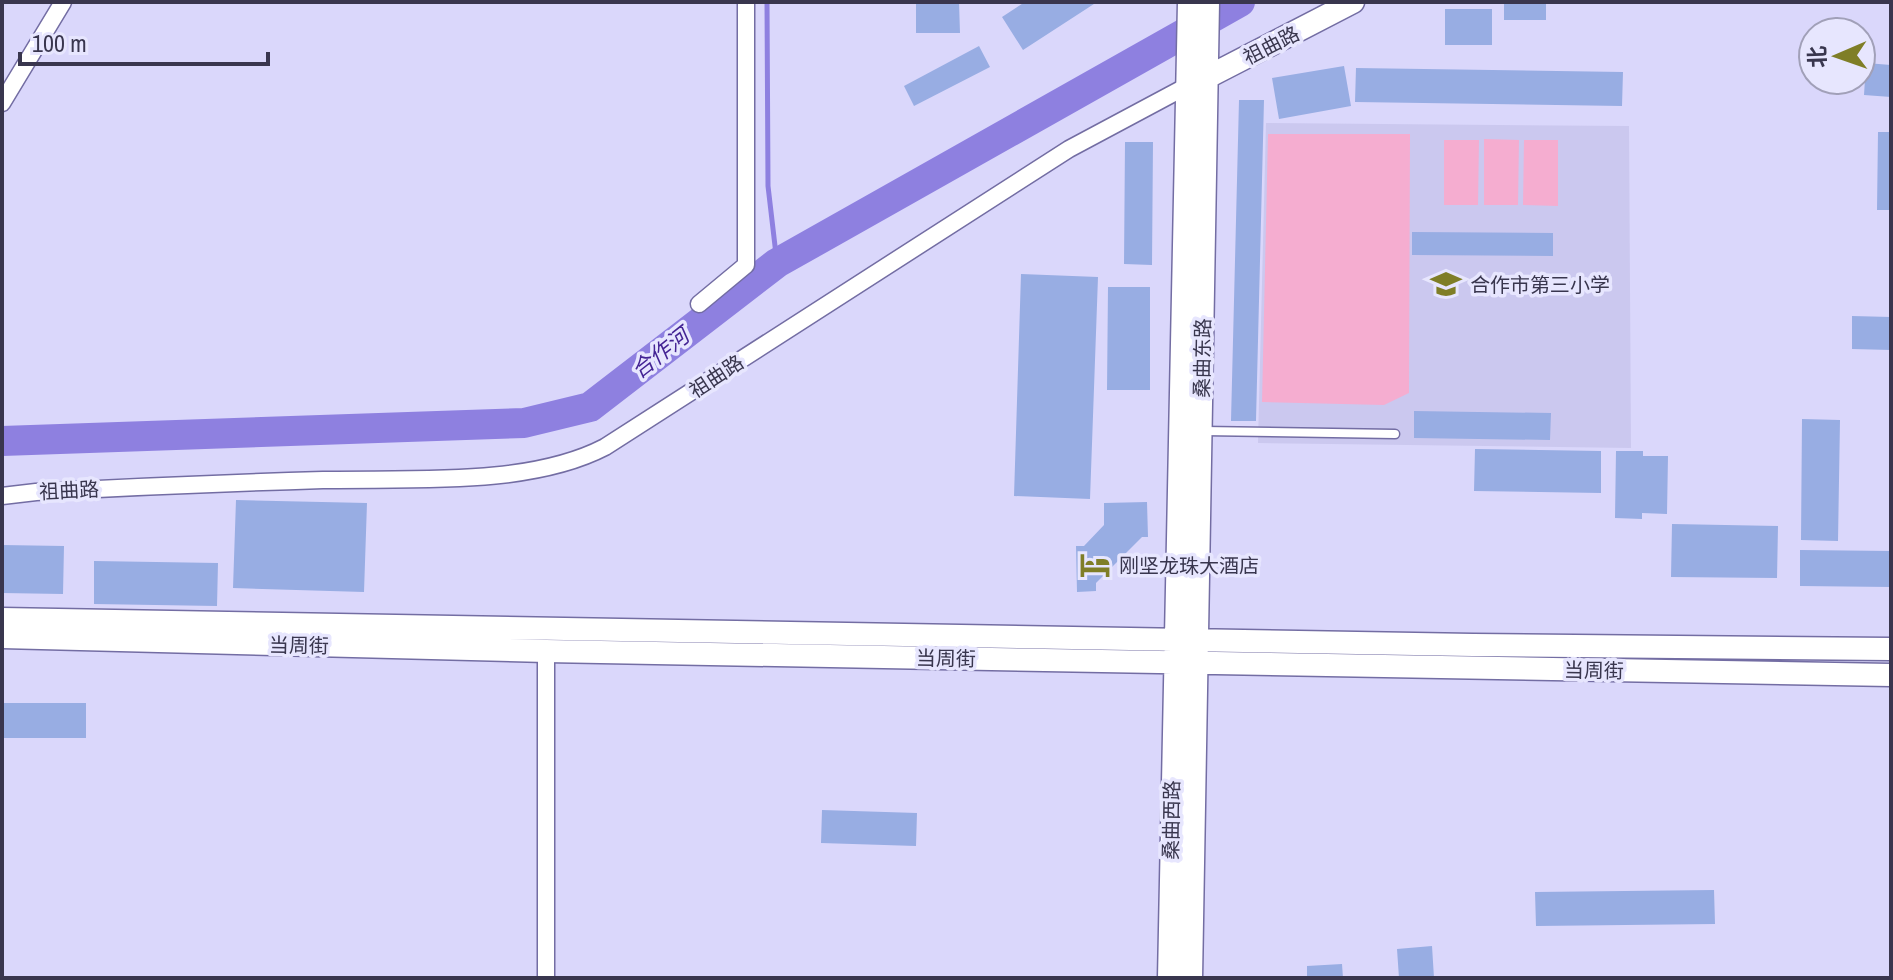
<svg xmlns="http://www.w3.org/2000/svg" width="1893" height="980" font-family="'Archivo Narrow','Noto Sans SC',sans-serif">
  <style>
    .built { fill: #cbc8ef }
    .green { fill: #f5add0 }
    .lines { fill: none; stroke-linecap: round; stroke-linejoin: round }
    .stream { stroke: #8e80e0; stroke-width: 5 }
    .river { stroke: #8e80e0; stroke-width: 30 }
    .building { fill: #98ade3 }
    .lane-casing { stroke: #736da3; stroke-width: 11 }
    .street-casing { stroke: #736da3; stroke-width: 19 }
    .secondary-casing { stroke: #736da3; stroke-width: 25 }
    .lane { stroke: #fff; stroke-width: 8 }
    .street { stroke: #fff; stroke-width: 16 }
    .secondary { stroke: #fff; stroke-width: 22 }
    .labels { text-anchor: middle; dominant-baseline: central; stroke-width: 7; stroke-linejoin: round; paint-order: stroke }
    .street-label { font-size: 20px; fill: #39364e; stroke: #e7e6fe }
    .poi-label { font-size: 20px; fill: #39364e; stroke: #e7e6fe; text-anchor: start }
    .water-label { font-size: 22px; font-style: italic; fill: #442494; stroke: #e7e6fe }
  </style>
  <rect width="100%" height="100%" fill="#dad7fb"/>
  <path class="built" d="M1266,123l363,3 2,322 -373,-5z"/>
  <path class="green" d="M1268,134h142l-1,259 -25,12 -122,-3z
    M1484,139l35,1 -1,65h-34z
    M1444,140h35l-1,65h-34z
    M1524,140h34v66l-35,-1z"/>
  <g class="lines">
    <path class="stream" d="M767,2l1,184 9,77"/>
    <path class="river" d="M2,441l522,-18 66,-16 187,-144 463,-261"/>
  </g>
  <path class="building" d="M916,2h43l1,31h-44z
    M1025,2h72l-74,48 -21,-33z
    M1504,2h42v18h-42z
    M1445,9h47v36h-47z
    M979,46l11,21 -76,39 -10,-20z
    M1866,63l25,2v32l-27,-2z
    M1344,66l7,40 -72,13 -7,-41z
    M1356,68l267,4 -1,34 -267,-4z
    M1239,100h25l-8,321h-25z
    M1878,132h13v78h-14z
    M1125,142h28l-1,123 -28,-1z
    M1412,232l141,1v23l-141,-1z
    M1021,274l77,3 -8,222 -76,-3z
    M1108,287h42v103h-43z
    M1852,316l39,1v33l-39,-1z
    M1414,411l137,2 -1,27 -136,-2z
    M1802,419l38,1 -2,121 -37,-1z
    M1475,449l126,2v42l-127,-2z
    M1616,451h27v5h25l-1,58 -25,-1v6l-27,-1z
    M236,500l131,3 -3,89 -131,-4z
    M1147,502l1,35h-6l-46,46v8l-19,1 -1,-46h8l20,-21v-22z
    M1672,524l106,2 -1,52 -106,-1z
    M2,545l62,1 -1,48 -61,-1z
    M1800,550l91,1v36l-91,-1z
    M94,561l124,2 -1,43 -123,-2z
    M2,703h84v35h-84z
    M822,810l95,3 -1,33 -95,-3z
    M1714,890l1,34 -179,2 -1,-34z
    M1432,946l2,32h-35l-2,-29z
    M1342,964l1,14h-36v-12z"/>
  <g class="lines">
    <g class="lane-casing">
      <path id="lane" d="M1203,431l192,3"/>
    </g>
    <g class="street-casing">
      <path id="street" d="M2,103l61,-101
        M699,304l47,-39v-263
        M2,496l34,-4c96,-5 191,-9 287,-12 87,-2 205,7 282,-33l464,-298 118,-63
        M546,978v-327"/>
    </g>
    <g class="secondary-casing">
      <path id="secondary" d="M1196,83l157,-81
        M2,619l1471,26 418,4
        M2,637l544,14 1345,24
        M1169,978l20,-976
        M1191,978l17,-976"/>
    </g>
    <use href="#lane" class="lane"/>
    <use href="#street" class="street"/>
    <use href="#secondary" class="secondary"/>
  </g>
  <defs>
    <g id="school-bare" transform="scale(2.4)"><path d="M0-5L7-2L0 1L-7-2ZM-4 1L0 2.5L4 1V4Q0 6-4 4Z" fill="#7f7e27" stroke="#e7e6fe" stroke-width="2.5" paint-order="stroke"/></g>
    <g id="hotel-bare" transform="scale(2.4)"><path d="M-6-4.5h1.5V1H6V5H4.5V3h-9V5H-6ZM-4 0a1.8 1.8 0 1 1 3.6 0ZM.5 0V-2.5h3Q6-2.5 6 0Z" fill="#7f7e27" stroke="#e7e6fe" stroke-width="2.5" paint-order="stroke"/></g>
  </defs>
  <g fill-rule="evenodd">
    <use href="#school-bare" x="1446" y="284"/>
    <use href="#hotel-bare" x="1095" y="565"/>
  </g>
  <g class="labels">
    <g class="street-label">
      <text transform="translate(1271 45) rotate(-27)">祖曲路</text>
      <text transform="translate(1202 358) rotate(-89)">桑曲东路</text>
      <text transform="translate(716 376) rotate(-33)">祖曲路</text>
      <text transform="translate(69 490) rotate(-3)">祖曲路</text>
      <text transform="translate(299 645) rotate(1)">当周街</text>
      <text transform="translate(946 658) rotate(1)">当周街</text>
      <text transform="translate(1594 670) rotate(1)">当周街</text>
      <text transform="translate(1171 820) rotate(-89)">桑曲西路</text>
    </g>
    <g class="poi-label">
      <text x="1470" y="284">合作市第三小学</text>
      <text x="1119" y="565">刚坚龙珠大酒店</text>
    </g>
    <g class="water-label">
      <text transform="translate(660 353) rotate(-38)">合作河</text>
    </g>
  </g>
  <rect width="1893" height="980" fill="none" stroke="#39364e" stroke-width="8"/>
  <g transform="translate(1837 56) rotate(268)"><circle r="38" fill="#e7e6fe" stroke="#a1a0b8" stroke-width="2"/>
  <path d="M0-6L14 30L0 20L-14 30Z" fill="#7f7e27"/>
  <text y="-12" font-size="22" font-weight="bold" text-anchor="middle" fill="#39364e">北</text>
  </g>
  <path d="M20 52v12h248v-12" fill="none" stroke="#39364e" stroke-width="4"/>
  <text x="32" y="52" font-size="24" fill="#39364e" stroke="#e7e6fe" stroke-width="6" paint-order="stroke">100 m</text>
</svg>
